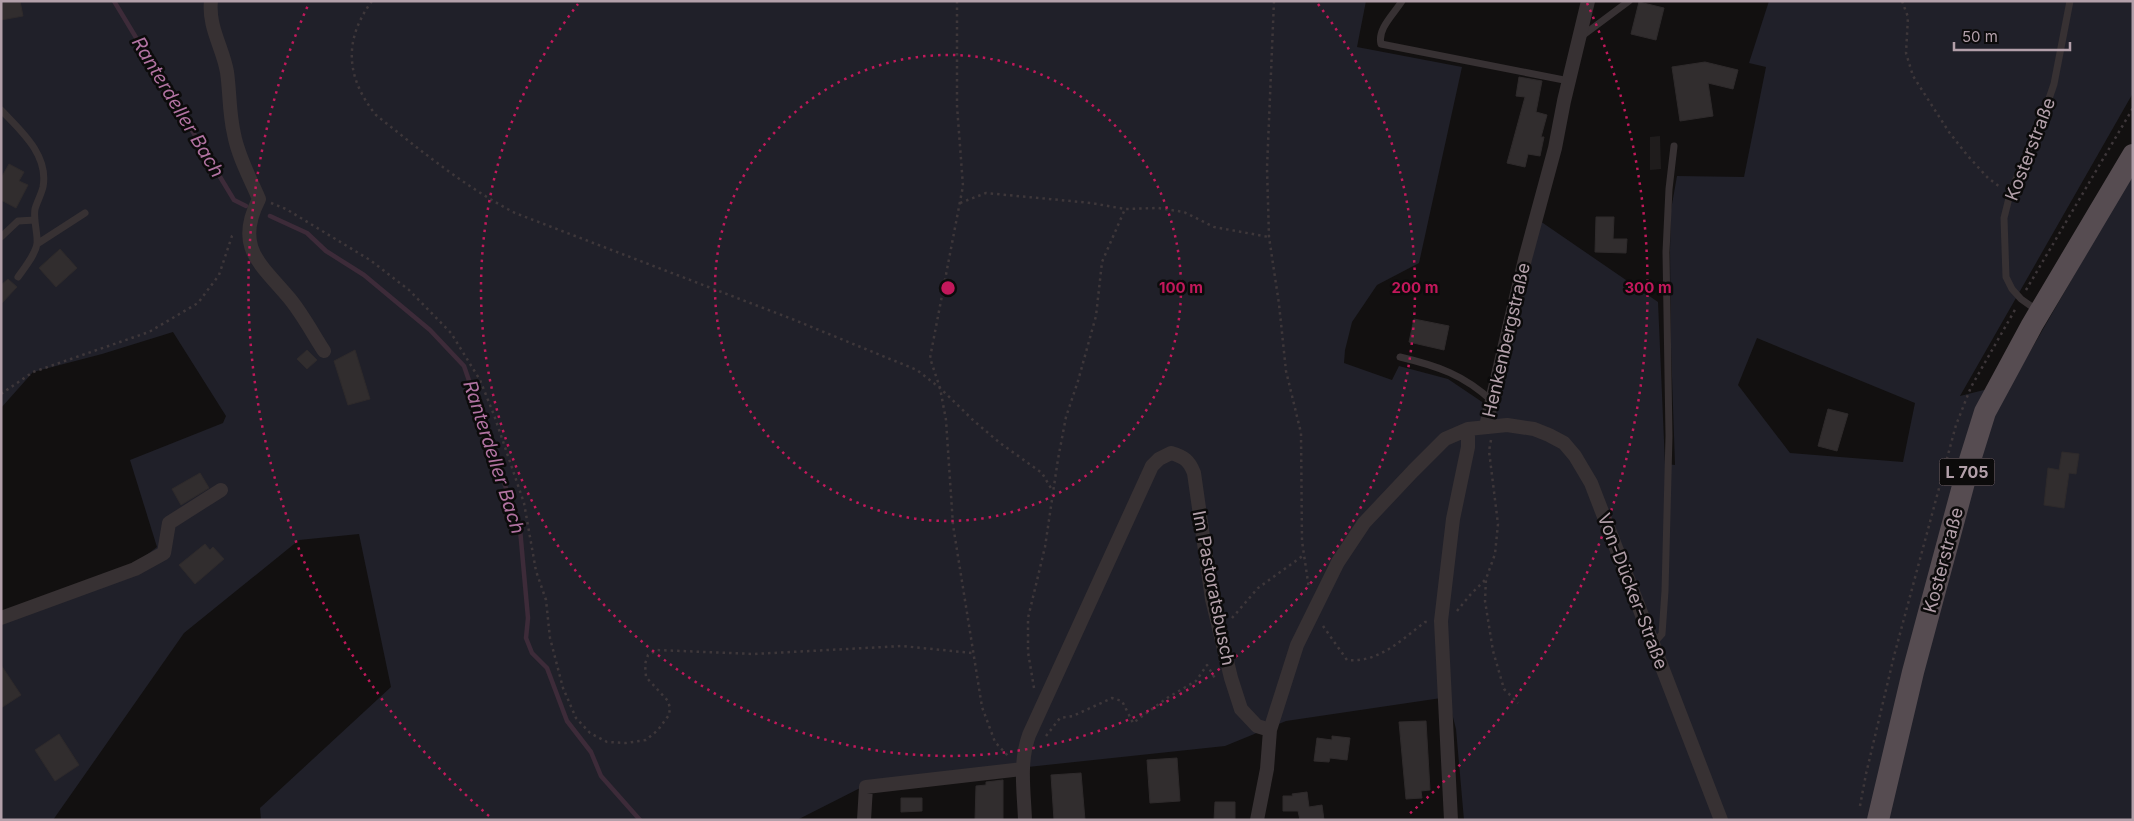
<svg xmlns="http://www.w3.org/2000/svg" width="2134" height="821" font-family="Inter,sans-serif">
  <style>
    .built { fill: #1f1c1c }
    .green { fill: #202029; fill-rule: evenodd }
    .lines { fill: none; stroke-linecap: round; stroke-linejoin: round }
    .stream { stroke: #3d2b39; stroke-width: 4.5 }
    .building { fill: #312d2e; stroke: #2e2a2b }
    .path { stroke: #3e373a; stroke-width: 2.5; stroke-dasharray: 2.5 4; stroke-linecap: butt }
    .service { stroke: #373133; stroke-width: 7 }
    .minor { stroke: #373133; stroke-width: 14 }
    .primary { stroke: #564c51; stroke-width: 22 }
    .ring { fill: none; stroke: #c2185b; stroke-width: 2.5; stroke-dasharray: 2.5 5 }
    .labels { text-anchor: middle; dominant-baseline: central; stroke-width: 5; stroke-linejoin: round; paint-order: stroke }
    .shield { fill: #0c0b0b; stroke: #81737a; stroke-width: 1 }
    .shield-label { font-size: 16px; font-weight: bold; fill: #b3a0aa }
    .street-label { font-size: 18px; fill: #b3a0aa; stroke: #0c0b0b }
    .water-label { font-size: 19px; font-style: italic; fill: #b273a2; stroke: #0c0b0b }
    .centre { fill: #c2185b; stroke: #0c0b0b; stroke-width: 2.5 }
    .ring-label { font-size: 15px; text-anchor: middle; font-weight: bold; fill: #c2185b; stroke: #0c0b0b; stroke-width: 5; stroke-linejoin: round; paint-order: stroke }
  </style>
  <rect width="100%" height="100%" fill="#121010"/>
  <path class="built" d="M1660,136l1,33 -11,1v-33z"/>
  <path class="green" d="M1,1h1365l-9,46 105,20 -43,196 -42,22 -25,37 -7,28 -1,13 48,17 7,-14 49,13 49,33 43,-191 118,81 7,162 10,1 -4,-118 -1,-97 1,-40 6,-34 67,1 22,-110 -17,-4 20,-62h364v92l-173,303 52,-13 121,-210v647h-669l-8,-91 -8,-32 -162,24 -61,25 -357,38 -71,36h-536l-1,-12 131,-121 -32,-153 -60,6 -115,93 -131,187h-52v-207l135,-50 21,-16 -27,-87 93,-37 3,-7 -53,-84 -71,22 -69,18 -32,36zM1757,338l158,65 -12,59 -113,-9 -52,-68z"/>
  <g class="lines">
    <path class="stream" d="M114,1l120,199 12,6
      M270,216l37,17 19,18 38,24 66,55 34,36 56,163 8,89 -2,20 6,15 15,15 20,53 24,31 10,24 39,44"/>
  </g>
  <path class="building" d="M1,1h19l3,15 -22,4z
    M1639,2l25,6 -8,32 -25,-6z
    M1705,62l33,8 -5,19 -25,-6 5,33 -33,5 -8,-54z
    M1519,77l23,4 -6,31 11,3 -6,22h3l-4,19 -12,-2 -3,13 -18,-4 18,-66 -9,-1z
    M9,164l15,8 -5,9 9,4 -12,23 -15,-8v-22z
    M1596,217h18l-1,22h14l-1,14 -31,-1z
    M60,249l17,19 -21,19 -17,-19z
    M8,279l9,8 -16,17v-19z
    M1414,319l35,7 -5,24 -35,-8z
    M307,350l10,10 -10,9 -10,-10z
    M355,350l15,49 -22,6 -14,-44z
    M1828,409l20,5 -11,37 -19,-5z
    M2062,452l17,2 -3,20 -7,-1 -5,35 -20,-3 4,-37 11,2z
    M200,473l9,15 -28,17 -9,-16z
    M205,544l5,6 3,-3 11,12 -29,25 -16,-19z
    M1,665l20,30 -20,13z
    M1426,721l4,69 -9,1 1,7 -16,1 -7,-77z
    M59,734l20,31 -24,16 -20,-31z
    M1332,736l18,2 -3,22 -17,-2 -1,4 -15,-1 3,-23 15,2z
    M1177,758l3,43 -30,2 -3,-43z
    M1081,773l4,47h-31l-3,-45z
    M1003,780v40h-28l1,-34 10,-1v-3z
    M1307,792l2,15 13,-2 2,15h-24l-2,-9h-15v-15h10l-1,-2z
    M901,798h21v13l-21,1z
    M1215,802h20v18h-21z"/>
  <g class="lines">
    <path class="path" d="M372,1c-29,39 -26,77 4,114 44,35 89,72 139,98l277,106 125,51 23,18 34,33 26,22 42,30 10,17
      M957,1v105l6,80 -33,172 10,30 6,32 7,105 29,182 13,35 13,14
      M1274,1l-7,167 2,69 10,67 7,67 15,62 1,108 7,48
      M1902,1l6,16 -2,36 7,23 36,56 18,23 21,23 12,9
      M271,203l15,6 84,51 39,30 42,43 29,47 14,35 30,88 12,68 10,29 4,38 13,50 13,30 14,15 17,9 19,1 20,-3 12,-10 11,-15 1,-7 -2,-7 -22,-24 -1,-13 3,-9 9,-5 97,4 148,-8 70,7
      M960,203l26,-10 105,10 34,6 33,-1 26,4 30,15 55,10
      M2026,290l107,-182
      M1,394l32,-22 116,-40 49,-29 21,-28 13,-39 3,-3
      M1491,440l-2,11 9,73 -3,30 -9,25 -1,22 8,50 11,38 14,14
      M1457,611l13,-16 16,-16
      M1232,618l26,-30 46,-33
      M1323,626l24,34c32,3 54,-20 78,-38h3
      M1034,688l-6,-36v-34l17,-71 13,-88 8,-42 12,-36 18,-65 6,-54 23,-53
      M1046,736l14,-18 13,-2 39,-18 10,3 11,22 34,-25 29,-17 11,-16 9,15
      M1860,806l6,-32 28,-118 62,-231 15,-38 45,-79"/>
    <path class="service" d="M1402,1c-8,13 -25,28 -21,43l188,37
      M1582,36l47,-35
      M1,110c20,21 48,45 42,77 -2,8 -6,15 -8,22 -2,12 3,23 2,35 -2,11 -12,23 -19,33
      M1,237l17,-16 17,-1
      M37,244l48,-31
      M2038,311l-17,-12 -9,-10 -6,-12 -2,-59 7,-28 26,-56 17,-50 16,-83
      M1400,357c38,9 64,18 92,44
      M1653,644l9,-10 3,-43 4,-155 -3,-184 3,-63 5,-43"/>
    <path class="minor" d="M211,1c-3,26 12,47 16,71 3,21 2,41 7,62 4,22 16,44 25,65 -25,49 2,65 31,100 13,16 23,35 34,52
      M1486,426l39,-167 30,-111 9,-47 24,-100
      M1,618l134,-49 29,-16 5,-30 52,-33
      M864,820l2,-33 156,-18
      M1025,820c-1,-29 -6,-57 4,-85l123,-269 7,-7 12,-6c13,4 18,7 23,20l18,126 19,79 10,31 16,17 13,4
      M1257,820l10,-51 3,-39 27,-85 41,-83 26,-39 49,-52 32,-32 23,-10 39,-4 27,4 15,6 15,8 11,13 16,27 130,337
      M1451,820l-10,-199 12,-102 15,-72v-18"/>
    <path class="primary" d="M1878,820l35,-148 57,-212 15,-48 47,-87 101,-170"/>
  </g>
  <g class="ring">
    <circle cx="948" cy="288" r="233"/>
    <path d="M1318 4A467 467 0 1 1 578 4"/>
    <path d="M489 816A700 700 0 0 1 309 3M1587 3A700 700 0 0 1 1407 816"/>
  </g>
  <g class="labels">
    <rect class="shield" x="1939.5" y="458.5" width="55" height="27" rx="4"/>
    <g class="shield-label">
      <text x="1967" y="472">L 705</text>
    </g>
    <g class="street-label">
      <text transform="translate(2030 149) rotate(-69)">Kosterstraße</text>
      <text transform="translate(1506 340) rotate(-77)">Henkenbergstraße</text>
      <text transform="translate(1943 560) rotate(-75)">Kosterstraße</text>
      <text transform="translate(1214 588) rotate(79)">Im Pastoratsbusch</text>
      <text transform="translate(1633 591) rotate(69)">Von-Dücker-Straße</text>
    </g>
    <g class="water-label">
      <text transform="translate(178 107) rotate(59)">Ranterdeller Bach</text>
      <text transform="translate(494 457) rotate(72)">Ranterdeller Bach</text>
    </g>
  </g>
  <circle cx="948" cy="288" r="8" class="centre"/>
  <g class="ring-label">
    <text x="1181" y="293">100 m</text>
    <text x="1415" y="293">200 m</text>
    <text x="1648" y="293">300 m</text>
  </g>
  <rect width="2134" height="821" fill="none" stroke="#b3a0aa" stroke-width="5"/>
  <path d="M1954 42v8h116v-8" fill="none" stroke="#b3a0aa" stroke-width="2.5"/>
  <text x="1962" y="42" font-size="15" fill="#b3a0aa" stroke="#0c0b0b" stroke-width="4" paint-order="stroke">50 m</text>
</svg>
